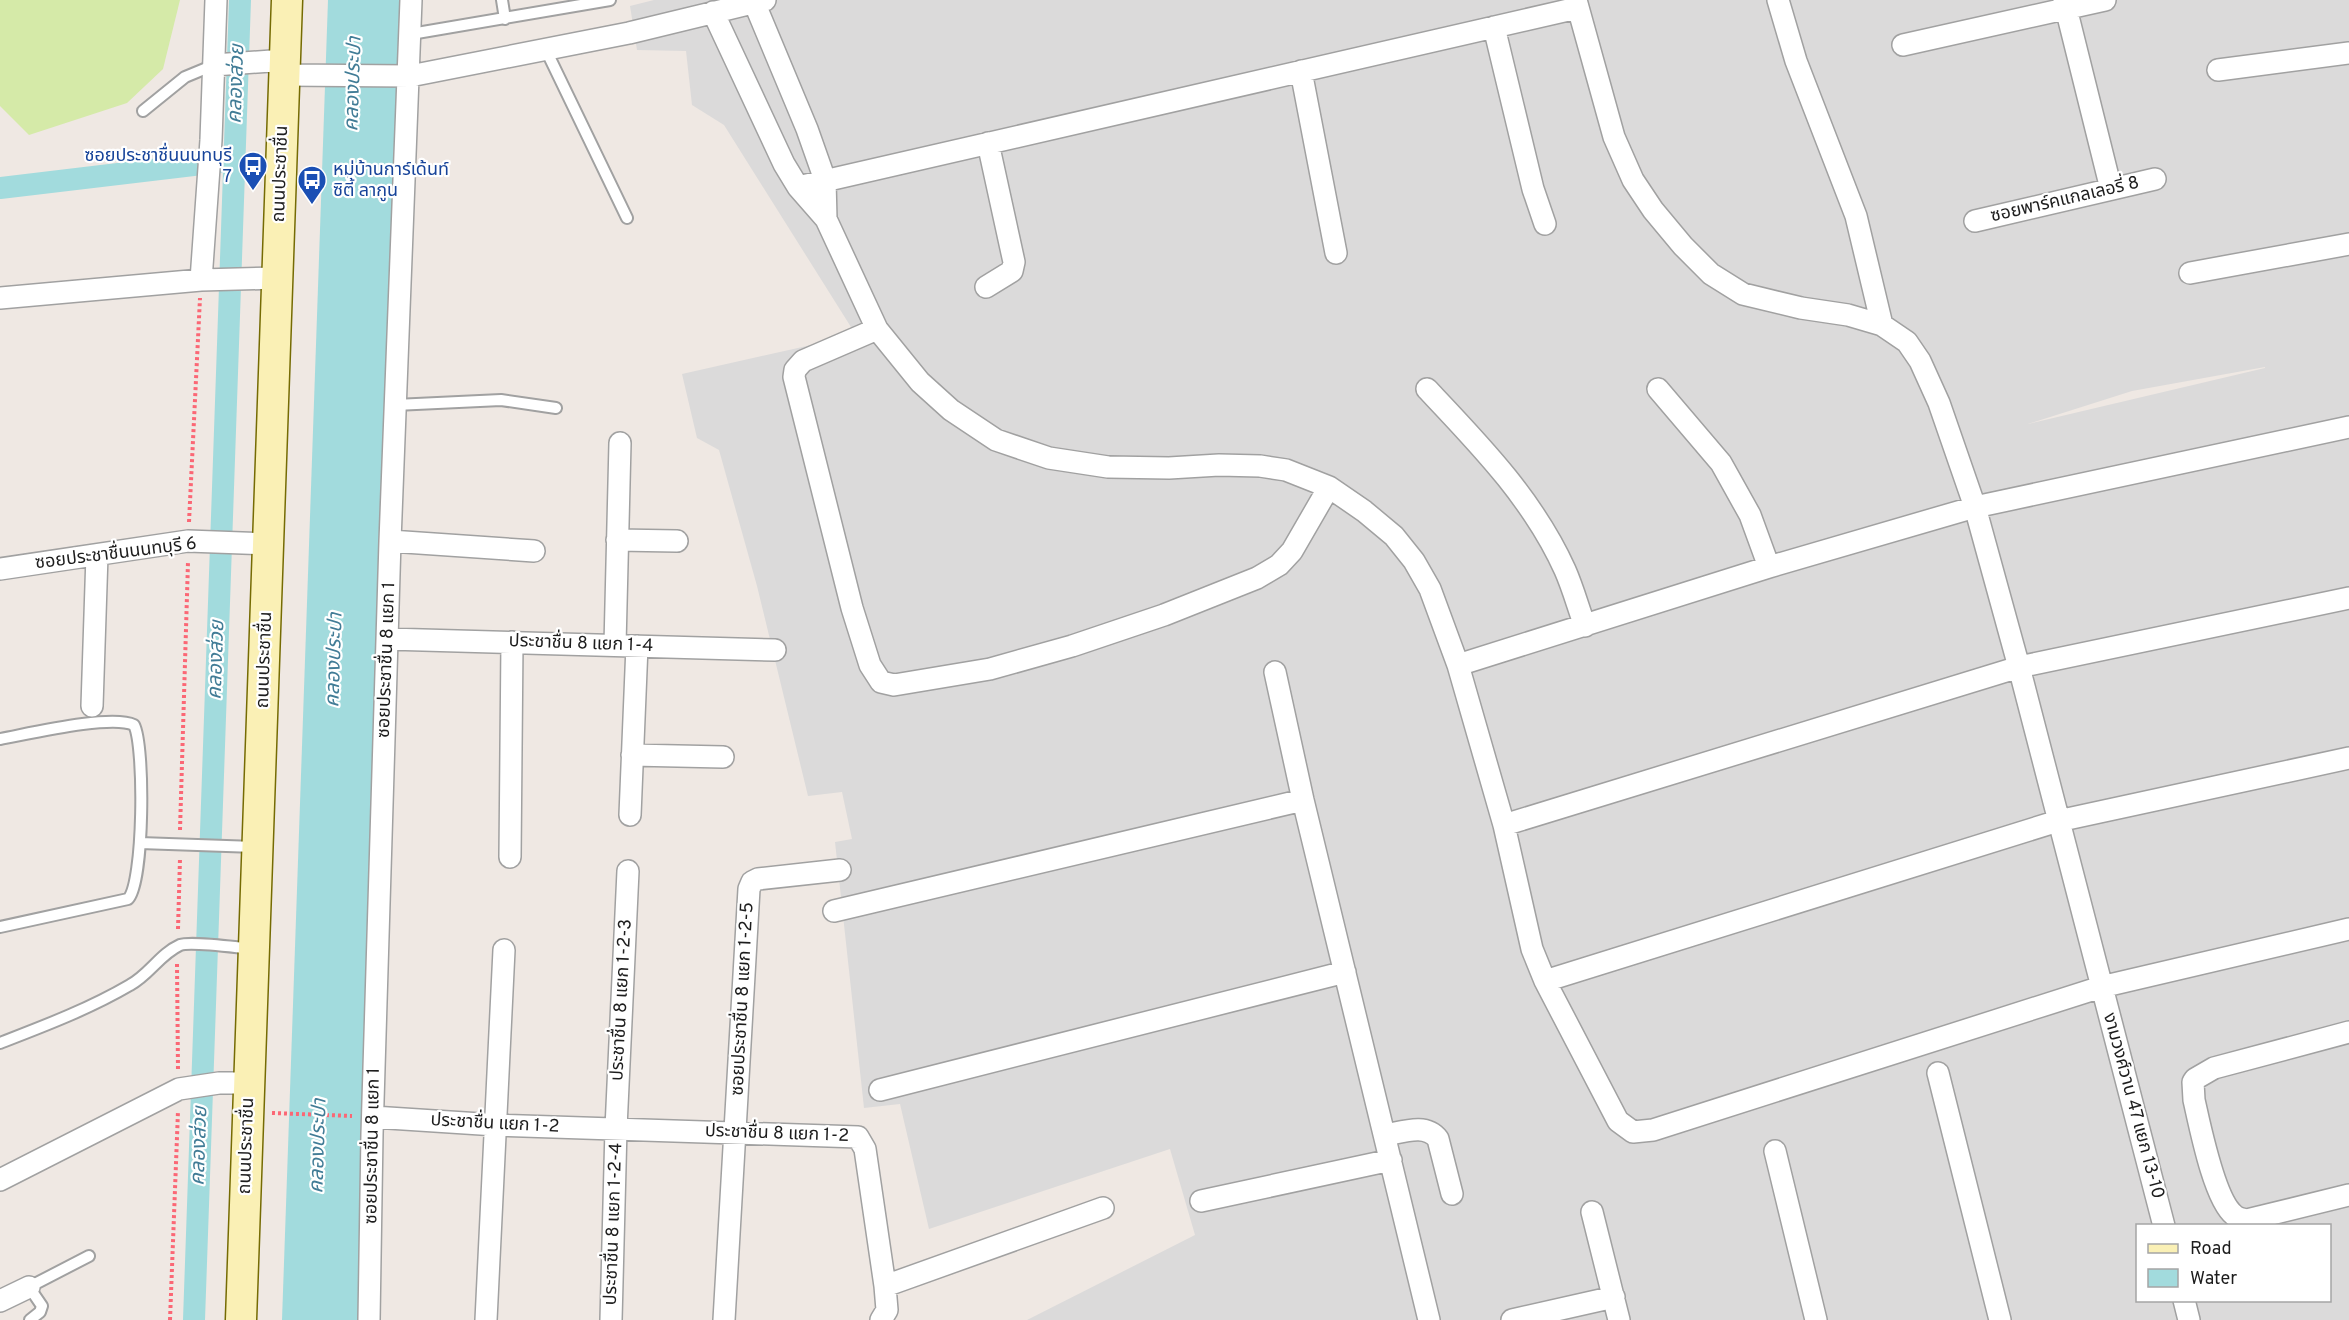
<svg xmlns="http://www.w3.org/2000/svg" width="2349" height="1320" font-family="Overpass,'Noto Sans Thai',sans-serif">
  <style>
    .residential { fill: #dbdada; fill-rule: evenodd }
    .grass { fill: #d5eaa8 }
    .water { fill: #a2dbdd }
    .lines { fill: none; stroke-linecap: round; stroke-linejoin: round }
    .canal { stroke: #a2dbdd; stroke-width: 22 }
    .lane-casing { stroke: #a1a1a1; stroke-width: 14 }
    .street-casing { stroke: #a1a1a1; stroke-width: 24 }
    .secondary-casing { stroke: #756b03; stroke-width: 33 }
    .path { stroke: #fb6775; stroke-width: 4; stroke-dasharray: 3 3; stroke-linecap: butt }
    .lane { stroke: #fff; stroke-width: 10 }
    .street { stroke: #fff; stroke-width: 21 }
    .secondary { stroke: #faf0b5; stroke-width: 30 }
    .labels { text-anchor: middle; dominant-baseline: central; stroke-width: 4.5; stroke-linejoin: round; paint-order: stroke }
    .transit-label { font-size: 18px; fill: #164399; stroke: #fff; text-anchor: end }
    .street-label { font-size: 18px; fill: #1d1d1d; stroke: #fff }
    .water-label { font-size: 20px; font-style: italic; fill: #417c96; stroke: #fff }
  </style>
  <rect width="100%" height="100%" fill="#efe8e3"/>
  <path class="residential" d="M654,0h1695v1320h-1322l168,-85 -25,-86 -241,80 -29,-125 -36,4 -29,-266 17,-3 -10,-47 -34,4 -51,-210 -38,-136 -22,-12 -15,-64 174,-39 -132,-210 -32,-20 -6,-54 -49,-1 -7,-44zM2265,367v1l-237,56 104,-33zM2138,1226h192v74h-192z"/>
  <path class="grass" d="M0,0h180l-17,69 -36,34 -98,32 -29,-29z"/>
  <path class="water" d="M328,0h77l-47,1320h-76z"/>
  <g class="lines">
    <path class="canal" d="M0,188l227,-27
      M194,1320l46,-1320"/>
    <g class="lane-casing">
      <path id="lane" d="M502,0l3,19
        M411,34l199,-34
        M545,48l82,170
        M143,111l42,-34 29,-12
        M395,405l106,-5 55,8
        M0,739c28,-5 111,-25 134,-14 11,21 10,158 -6,174l-128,28
        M140,843l115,4
        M0,1043c44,-17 89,-34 130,-58 19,-10 30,-31 50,-40 12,-4 59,3 74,4
        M30,1320l10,-8 2,-6 -13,-19 60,-31"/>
    </g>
    <g class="street-casing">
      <path id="street" d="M1576,0l38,137 19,43 20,30 30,36 28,28 32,20 58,14 47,7 34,10 25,17 13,19 19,42 36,104 44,160 145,559
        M1778,0l18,61 60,155 26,109
        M2064,0l47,189
        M754,2l53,127 18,51 1,39
        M713,12l71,152 14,23 28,32 51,110 43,53 31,28 45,30 53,18 59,9 61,1 50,-3 41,1 26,4 43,17 35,24 30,25 20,25 16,28 28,76 46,160 28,124 13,32 73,140 15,11 20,-2 448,-143 248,-58
        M1494,27l39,162 12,35
        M1903,45l202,-45
        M214,65l71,-5
        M2218,70l131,-17
        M1301,71l35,182
        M285,75l125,1 219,-43 136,-33
        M798,187l779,-179
        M1975,221l180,-42
        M2190,273l159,-29
        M201,280l10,-140 5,-140
        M986,287l26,-16 2,-9 -26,-119
        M0,298l201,-18 77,-2
        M877,329l-74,32 -8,9 -1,7 58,231 18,57 11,17 13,3 96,-16 82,-23 92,-31 93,-37 22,-13 13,-14 37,-64
        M1427,389c52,55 106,110 138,181 8,18 13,37 20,56
        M1658,389l63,74 29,52 19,52
        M617,540l60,1
        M390,541l144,10
        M0,569l188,-28 81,3
        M388,639l387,11
        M615,645l5,-202
        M1458,665l311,-98 206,-60 374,-80
        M1275,672l28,128 126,520
        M92,706l5,-151
        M632,755l91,2
        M630,815l7,-169
        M1504,825l515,-158 330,-69
        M510,857l2,-215
        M834,911l469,-111
        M1545,981l513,-160 291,-63
        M2349,1032l-135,36 -19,11 -2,3 1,18c6,26 20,99 40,115 3,3 8,4 13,5l102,-25
        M1938,1073l62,247
        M880,1090l465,-118
        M373,1117l123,8 362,12 7,12 20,137 2,24 -6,10
        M1386,1135c17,-3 40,-12 52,4l14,55
        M1775,1151l41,169
        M0,1180l179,-91 40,-6h30
        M1201,1201l190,-41
        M1592,1212l27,108
        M885,1286l218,-78
        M2184,1300l5,20
        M0,1301l29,-14
        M369,1320l3,-186 18,-593 21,-541
        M486,1320l18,-370
        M611,1320l5,-192 12,-257
        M724,1320l25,-431 3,-7 6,-3 82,-9
        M1512,1320l102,-23"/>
    </g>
    <g class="secondary-casing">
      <path id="secondary" d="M241,1320l46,-1320"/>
    </g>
    <path class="path" d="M189,522l11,-224
      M180,830l8,-268
      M178,929l2,-70
      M177,964l1,106
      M272,1113l80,3
      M170,1320l8,-209"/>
    <use href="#lane" class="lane"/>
    <use href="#street" class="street"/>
    <use href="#secondary" class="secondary"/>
  </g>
  <defs>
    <g id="bus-pin" transform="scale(1.5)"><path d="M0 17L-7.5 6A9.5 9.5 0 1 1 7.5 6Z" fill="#1a4fb4" stroke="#fff"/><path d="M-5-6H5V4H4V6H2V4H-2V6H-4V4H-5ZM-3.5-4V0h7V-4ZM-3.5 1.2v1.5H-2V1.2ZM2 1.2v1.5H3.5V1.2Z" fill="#fff"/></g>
  </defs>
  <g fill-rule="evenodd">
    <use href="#bus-pin" x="253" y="166"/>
    <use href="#bus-pin" x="312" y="180"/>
  </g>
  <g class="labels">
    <g class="transit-label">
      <text x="232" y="156">ซอยประชาชื่นนนทบุรี<tspan x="232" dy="21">7</tspan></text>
      <text x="333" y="170" text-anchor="start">หมู่บ้านการ์เด้นท์<tspan x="333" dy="21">ซิตี้ ลากูน</tspan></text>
    </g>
    <g class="street-label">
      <text transform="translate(281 174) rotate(-88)">ถนนประชาชื่น</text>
      <text transform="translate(2065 200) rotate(-13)">ซอยพาร์คแกลเลอรี่ 8</text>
      <text transform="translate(116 554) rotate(-7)">ซอยประชาชื่นนนทบุรี 6</text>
      <text transform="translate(581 644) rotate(2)">ประชาชื่น 8 แยก 1-4</text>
      <text transform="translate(265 660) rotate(-88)">ถนนประชาชื่น</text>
      <text transform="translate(387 660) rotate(-88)">ซอยประชาชื่น 8 แยก 1</text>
      <text transform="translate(743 999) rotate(-87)">ซอยประชาชื่น 8 แยก 1-2-5</text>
      <text transform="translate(622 1000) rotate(-87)">ประชาชื่น 8 แยก 1-2-3</text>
      <text transform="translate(2133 1106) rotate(75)">งามวงศ์วาน 47 แยก 13-10</text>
      <text transform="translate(495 1124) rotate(3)">ประชาชื่น แยก 1-2</text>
      <text transform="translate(777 1134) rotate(2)">ประชาชื่น 8 แยก 1-2</text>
      <text transform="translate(247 1146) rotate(-88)">ถนนประชาชื่น</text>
      <text transform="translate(373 1146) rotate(-89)">ซอยประชาชื่น 8 แยก 1</text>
      <text transform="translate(614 1224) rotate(-88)">ประชาชื่น 8 แยก 1-2-4</text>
    </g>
    <g class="water-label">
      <text transform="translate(237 84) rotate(-88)">คลองส่วย</text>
      <text transform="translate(354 84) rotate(-88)">คลองประปา</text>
      <text transform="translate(217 660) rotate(-88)">คลองส่วย</text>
      <text transform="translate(335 660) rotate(-88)">คลองประปา</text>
      <text transform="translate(200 1146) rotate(-88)">คลองส่วย</text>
      <text transform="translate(319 1146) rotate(-88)">คลองประปา</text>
    </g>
  </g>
  <rect x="2136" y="1224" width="195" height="78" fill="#ffffff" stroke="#a5a5a5" stroke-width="1.5"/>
  <rect x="2148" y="1244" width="30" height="9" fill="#faf0b5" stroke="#a5a5a5" stroke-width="1.5"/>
  <text x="2190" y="1254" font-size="18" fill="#1d1d1d">Road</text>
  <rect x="2148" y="1269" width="30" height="18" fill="#a2dbdd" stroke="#a5a5a5" stroke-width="1.5"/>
  <text x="2190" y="1284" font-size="18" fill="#1d1d1d">Water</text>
</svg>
